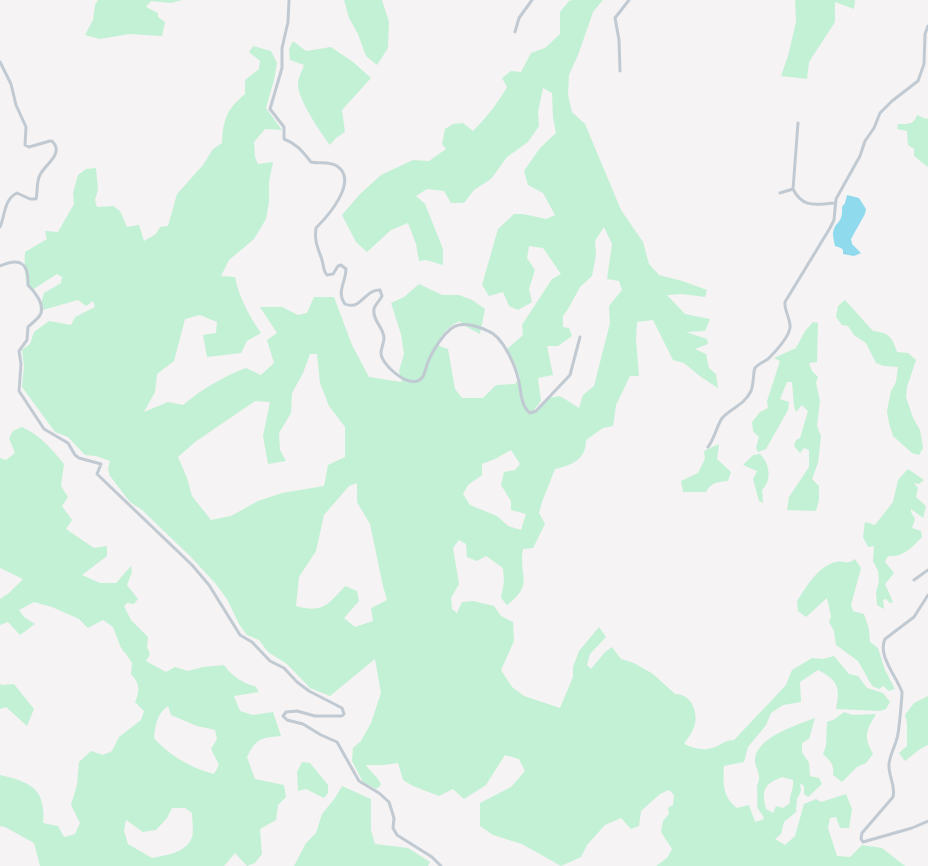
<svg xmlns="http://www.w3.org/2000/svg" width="928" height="866" font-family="'PT Sans Narrow',sans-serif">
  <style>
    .green { fill: #c3f1d5; fill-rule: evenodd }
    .water { fill: #90daee }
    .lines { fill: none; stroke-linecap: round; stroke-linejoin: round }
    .minor { stroke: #c1cad2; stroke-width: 3 }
  </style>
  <rect width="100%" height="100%" fill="#f5f3f3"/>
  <path class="green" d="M98,0h84l-11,3 -20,-2 -5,6 12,6v4l7,5 -3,14 -33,-2 -29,5 -15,-4 8,-15 2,-15z
    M344,0h38l7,22 -1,26 -11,17 -11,-9 -8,-22 -9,-16z
    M573,0h30l-10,12 -15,43 -9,20 -1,20 4,17 13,12 36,86 22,32 6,22 10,11 23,6 25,9 -2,7 -23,-3 -15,1 18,19 25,5 -5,12 -19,1 21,7 1,5 -13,5 11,5 3,14 7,6 2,14 -17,-11 -17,-14 -11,-3 -20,-40 -16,2 -1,17 3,37h-9l-14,29 -3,21 -10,2 -17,12c0,20 -14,25 -31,29l-13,33 -3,11 6,11 -12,24 -10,1c-5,27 12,35 -16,56l-6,-7 3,-16 -1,-14 -17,-12 -9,5 -10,-4 -1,-13 -7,-4 -6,8 6,36 -8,14 1,11 5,4 5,-11 11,-1 21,5 7,10 12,6 1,19 -13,29 11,17 12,9 36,12 13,-31v-10l6,-16 20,-24 7,10 -16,17 -3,11 4,4 14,-17 7,-5 9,12 13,4 19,11 22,20c17,0 24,19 19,33 -2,6 -7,12 -10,17 9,4 17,7 28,4 10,-2 8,-7 22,-8l52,-55 6,-15 20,-12 11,1 11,-3 15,18 9,2 9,12 16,5 7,9 -4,7 -6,2 -44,-2c4,-22 3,-28 -18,-39l-18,12 1,20 -18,3 -12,8 -5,12 -18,22 -4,15 -20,4c-1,16 -2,31 13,42l12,-3 6,17 7,-2 2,-2 -7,-11c1,-7 0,-13 0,-20 0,-3 3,-7 2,-11 0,-5 -4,-9 -4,-15 -1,-23 42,-36 60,-43l-6,21 -7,4v9l7,11 1,13 9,2 3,6 -14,13 -4,-3v-8l-4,-3 1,8 -4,8 -1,13 -12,10 -3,12 -6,5 10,6 10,-9 9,-32 12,-5 5,3 25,-8 6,15 -3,19h-9l-4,-11 -6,1 -2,10 9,28 13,1 12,-12 20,3 23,18h-249l11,-8 5,-9 -11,-17 2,-11 6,-7 -1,-6 5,-3 1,-10 -5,-5 -9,4 -19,17 -2,15 -8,3 -10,-11 -16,7 -18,20 -6,12 -20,9 -39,-22 -29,-9 -13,-9v-23l31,-16 14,-16 -6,-12 -14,-4 -19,30 -22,14 -11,-10 -14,7 -26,-10 -10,-6 -5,-17 -14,2h-18c4,7 13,12 15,20l-5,4 -13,-7 -11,-21 1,-13 8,-7 10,-18 10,-30 -6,-34 -45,37 -20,-8 -23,-24 -19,-12 -9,-12 -12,-5 -8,-11 -12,-25 -12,-16 -25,-27 -48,-46 -12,-8 -20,-26 -2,-7 2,-8 -14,-5 -11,-1 -17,-18 -13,-5 -33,-45 2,-21 -2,-16 8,-6 4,-12 15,-11 22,4 4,-8 20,-10 -2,-6 -7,5 -8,-6 -39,11 5,-18 17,-10 1,-6 -5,-3 -25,16 -5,-3c-2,-12 -3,-23 -2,-35l22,-13 -2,-8 13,1 16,-28 -1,-11 5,-18 8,-6 10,-1 2,22 -3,10 2,7 16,-1 7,5 7,16 12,-2 5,16 12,-7 4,-7 8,-1 9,-32 26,-29 10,-16 9,-6c1,-24 5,-34 23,-49v-14l14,-11 1,-8 -11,-9 4,-6 18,5 6,12 -3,17 -8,28 16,22 -17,-1 -11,13 1,15 3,7 15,-2 -4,20v20l-3,17 -12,20 -25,21 -8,16 14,1c4,20 14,39 26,56l-14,8 -6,12 -34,4 -4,-22 13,-2 1,-11 -17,-7 -15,4 -11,42 -17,13 -2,18 -11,20 24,-10 15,3c19,-16 39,-28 63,-37l15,7 13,-12 -7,-23 10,-7 -17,-26h22l16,8 9,-2 7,-16h20l18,48 17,32 33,5 -3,-11 5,-17 -3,-20 -10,-31 13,-6 15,-13 23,11h17l13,5 13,9 -5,25 -17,-9 -3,-4c-12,5 -18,13 -23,24l11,4 7,40 7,9h21l13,-13 19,-1 5,-6 -4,-12 -9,-17 16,-14 -1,-10 30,-46 9,-5 -18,-26 -14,-2 -2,12 8,12 -6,19 3,13 -14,8 -9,-4 -6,-14 -14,4 -7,-11 16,-56 16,-15h9l23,5 9,-4 -12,-22 -15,-8 -4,-14 16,-23 16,-15 -3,-15 -1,-25 -9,-5 -5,24 1,14 -11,16 -21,15 -16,22 -17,11 -10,13h-13l-7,-12 -17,-2 -11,7 9,8 18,45v16l-17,-5 -7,1 -3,-17 -8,-21 -17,7 -24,22 -11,-10 -14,-27 18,-21 21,-19 32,-15 16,1 17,-12 -4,-5 3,-15 8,-5 10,-1 10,8c13,-13 25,-28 34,-44l-5,-9 9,-7 10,1 10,-19 14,-5 15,-14v-22l9,-11zM604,227l8,17 -5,35 12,2 3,9 -13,16 1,17 -16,63 -11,9 -4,13 -19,-12 -11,2 -13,14 -2,-2 7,-9 -3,-23 15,-3 -6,-29h11l14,-10 -3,-8 -6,-1v-11l5,-7 12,-22 12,-11 4,-21 -1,-14zM310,354h7l3,29 9,23 16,21v30l-17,8 -4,21 -42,7 -24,8 -27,15 -20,4 -19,-24 -5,-18 -9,-21 17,-15 60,-41 15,1 -7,34 5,28 18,-3 -6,-11 -1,-17 12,-20 1,-20 11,-20zM511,450l9,14 -5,6 -11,2 -3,13 10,16v9l15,4 -5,16 -13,-4 -11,-10 -27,-11 -7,-11 5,-9 14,-10v-11l13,-5zM357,483v19l13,22 13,62 4,14 -16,8 2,13 -18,6 -11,-9 15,-17 -2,-10 -12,-5c-16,18 -23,28 -49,20l3,-29 17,-26 8,-36 25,-29zM782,777l11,3c1,9 -4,15 -3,23l-7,5 -7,-2 -3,7 -7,-4c-5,-19 -2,-25 16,-32z
    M795,0h60l-1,9 -19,-7v20l-26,40 -2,17 -26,-3 7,-20 8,-34z
    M293,41l13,10 25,-4 22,15 18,16 -29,32 3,22 -9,6 -6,7c-9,-12 -33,-47 -32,-61 0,-6 4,-13 6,-19l-14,-5 -1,-11z
    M917,115l9,4 2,-1v49l-14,-11v-7l-6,-4 -1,-14 -10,-2 1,-5c10,0 16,1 19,-9z
    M845,300l28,31c17,2 19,6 24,21l11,1 8,7 -9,27 -1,10 7,21 7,12 3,18 -4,7 -7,-2 -19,-17 -4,-13 -2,-12 4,-20 5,-9 2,-15 -14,-1 -8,-3 -10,-20 -12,-8 -6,-9 -6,-1 -6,-8 2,-11z
    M813,322l5,1 -1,39 -8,1 3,8 6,6 -2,6 4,18 -3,25 4,10 -3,27 -6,16 7,7v14l-3,11 -29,-1 2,-13 20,-30v-17l-5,-2 -4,5 -6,-7 2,-6 4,-2 8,-27 -6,-6 -6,7 -2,-6 -2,-24h-5l-7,17 9,3 -1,8 -22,39 -8,3 -2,-4 3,-11 -6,-6 -1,-9 8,-10 8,-4 -1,-7 13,-40 -6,-3 22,-10 9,-17z
    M22,427c19,9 29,21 42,37l-3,22 7,11 -6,9 10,14 -6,9 28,19 13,-2v10l-25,19 18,8h16l15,-17 1,6 -5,13 11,14 -4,5 -7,-1 -3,3 7,14 17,17 -1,10 3,7 -4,7 20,11 9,-5 13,4 15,-4 21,-2c7,10 19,19 31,21l4,6 -25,4 6,15 13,4 20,-3 8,24c-20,2 -25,2 -34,21l8,22 29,6 2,12 -8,8 -2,15 -16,9 2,25 -7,9 -8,3 -12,-13 -11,13h-184l-6,-23 -29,-16 -5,-1v-51c31,7 46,14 43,48l15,3 6,11 11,-3 5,-11 -9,-18 6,-20 2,-23 12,-11 12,4 9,-4 7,-14 22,-17 3,-9 -9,-9c5,-12 5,-18 -4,-28l1,-11 -6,-9 -5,-6 -8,-21 -10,-7 -15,8 -9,-9 -27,-12 -18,-5 -15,8 5,7 11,7 -15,11 -12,-13 -8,3v-26l9,-6 14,-14 -23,-11v-110l6,2 9,-7 -6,-15 4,-7zM168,706l3,9 26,11 18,4 2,9 -6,10 8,16 -5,9c-23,-6 -44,-18 -60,-36 1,-12 3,-25 14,-32zM172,808h13l7,5c0,7 2,17 0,24 -5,16 -26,18 -40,21l-24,-14 -4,-13 2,-11 17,12 13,-2 11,-12z
    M719,444l-2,15 14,13 -3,9c-10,1 -17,1 -22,11h-23l-2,-11 17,-8 7,-14 -1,-8z
    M760,454c10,10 12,26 2,36l1,13 -4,-2 -6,-22 4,-8 -14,-6 10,-10z
    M908,469l16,11 -5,4 -5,-1 4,5 -2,9 10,9 -3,12 -12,-9v3l4,7 -3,9 9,3 1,6c-10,10 -19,21 -34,19l-3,6 9,11 -9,11 8,18 -3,1 -4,-4 -3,1 1,9 -7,-4 -1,-13 3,-10 -1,-11 -5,-10 1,-15 -6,1 -5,-10 2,-15 10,3 18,-23 5,-22z
    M855,559l6,9 -10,37 2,6 11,3 5,15 1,13 8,6 7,22 10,19 -6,2 -6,-5 -4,3 -7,-3 -14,-25 -22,-16 -2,-14 -5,-9 2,-6 -4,-18 -21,19 -8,-6 -1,-10c10,-15 21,-35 39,-39 11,-2 9,4 19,-3z
    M0,684l3,1 11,-1 20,25 -7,17 -21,-19 -6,2z
    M928,696v49l-8,4 -15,12 -6,-8 8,-7v-23l-2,-8 9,-12z
    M844,712l9,3 23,-1c-10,17 -13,22 -3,40l-7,9 -9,4 -15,15 -9,-7c1,-10 -2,-14 -10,-21l3,-8 1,-24 8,-3z
    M302,762l8,1 18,22v8l-4,5 -18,-9 -8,2 -1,-19z
    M342,786l29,13v31l4,14 33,4 22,14 -2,4h-134l12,-23 10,-10 6,-19 13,-16z"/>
  <path class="water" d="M847,195l12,3 7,11 -1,5 -14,25 1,5 9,9 -7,3 -11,-2v-4l-2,-2 -6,-2c-1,-4 -2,-9 -2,-13 2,-13 10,-8 9,-26l3,-4z"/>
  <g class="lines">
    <path class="minor" d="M289,0l-1,22 -6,26v20l-12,41 14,18v12c13,5 18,12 27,23 8,2 18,-1 26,4 22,15 -9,50 -21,62 -2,13 2,20 6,32 2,6 1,11 5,15l6,-1 5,-8 3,-1 5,4c0,13 -10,23 -1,35 16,7 20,-15 35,-14l2,6c-2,5 -7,8 -8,13 -2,11 10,19 10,29 0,5 -3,10 -3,15 0,11 24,32 36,28 8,-2 8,-12 11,-19 4,-10 19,-36 31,-37 8,-2 21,2 29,6 15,5 28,36 31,51 2,10 2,24 11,31l6,-2 34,-36 10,-38
      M515,32l4,-14 13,-18
      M0,62l11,22 5,21 10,22 -1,18 4,2 21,-6h2c13,13 -8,24 -12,34 -4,7 -2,16 -4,24h-6l-13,-6c-13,6 -12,23 -17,34
      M620,71l-1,-31 -4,-22 14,-18
      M798,123l-5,66c10,20 23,15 42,14
      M780,193l13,-4
      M0,266c20,-9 29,-3 28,19 6,6 18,20 12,30 -2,4 -8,8 -12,12l-1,13 -8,11 2,13 -2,27 25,38 24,14 7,12 4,3 22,6 -4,10 95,91 17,20 31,50 12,7 18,19 14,7 13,14 12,9 33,17 2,6 -2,2h-27l-18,-5 -11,1 -3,4 4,4 16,4 18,11 16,7 22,39 20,12 10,9 5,16 -1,10 4,7 35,22 9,9
      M708,447c7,-9 9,-23 15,-30 10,-10 21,-12 28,-26 3,-7 2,-19 4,-23 3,-4 9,-6 13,-9 7,-7 20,-21 22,-31 1,-9 -6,-17 -5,-26l45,-74 4,-8 2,-21 24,-43 5,-15 9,-13 6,-15 12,-12 26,-20 6,-17 1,-30 3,-8
      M914,580l14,-10
      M928,595l-14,22 -29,22c-8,16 12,38 17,53 0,4 -3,41 -5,46 -2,9 -7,16 -8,26 -1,12 7,21 4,33l-31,36 -1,6 2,3 49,-14 16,-7"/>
  </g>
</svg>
